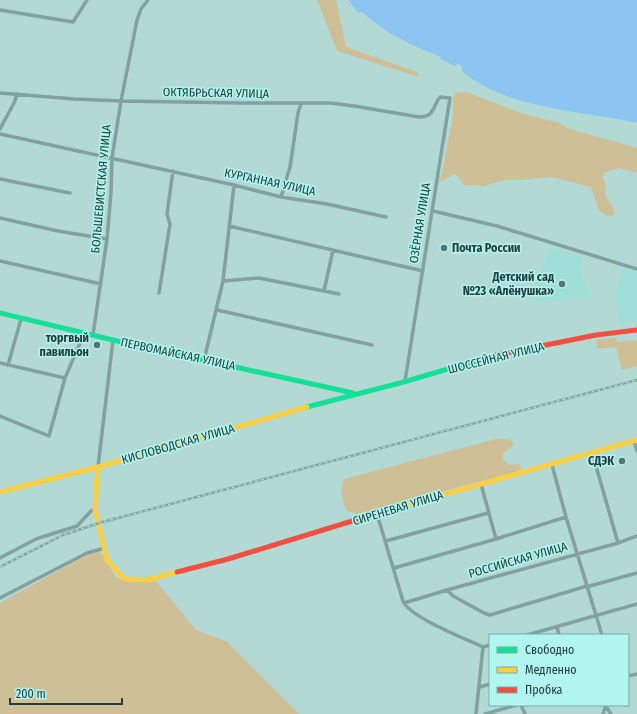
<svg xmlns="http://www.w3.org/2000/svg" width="637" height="714" font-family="'Fira Sans Condensed',sans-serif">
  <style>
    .built { fill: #a1ded8 }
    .green { fill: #cebf97 }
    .water { fill: #8cc5f2 }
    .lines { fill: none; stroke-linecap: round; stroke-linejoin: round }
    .street { stroke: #83a29f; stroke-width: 3.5 }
    .fast { stroke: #16e098; stroke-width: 5 }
    .slow { stroke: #ffcf43; stroke-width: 5 }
    .jam { stroke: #f24e42; stroke-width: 5 }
    .rail-casing { stroke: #85a39f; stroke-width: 2.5 }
    .rail { stroke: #b1f5f0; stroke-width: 1; stroke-dasharray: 3; stroke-linecap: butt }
    .poi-dot { fill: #557472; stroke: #b1f5f0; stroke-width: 1.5 }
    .labels { text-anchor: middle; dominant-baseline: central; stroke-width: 3; stroke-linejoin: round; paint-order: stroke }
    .street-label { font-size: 12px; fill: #223e3c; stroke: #b1f5f0 }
    .poi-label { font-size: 12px; font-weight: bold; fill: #223e3c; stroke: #b1f5f0; text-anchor: end }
  </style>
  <rect width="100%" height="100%" fill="#b3d9d5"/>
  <path class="built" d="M549,247l33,10 -2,12 11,29 -58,5z
    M623,267l14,5v49l-18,3 -4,-28z"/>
  <path class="green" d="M317,0h19l10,47 71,25 2,5 -82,-26z
    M466,92l58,22 35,9 8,5 10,3 60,17v25l-19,-5 -14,5 -2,4 4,8 -1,10 10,17 -2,3 -5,1 -9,-5 -8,-24 -40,-10 -31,3h-16l-20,6 -20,-1 -6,-9 -4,-2 -14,8 13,-66v-19l3,-4z
    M617,338v4l20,-2v26l-15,4 -6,-23 -19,2 -1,-9z
    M496,439h13l4,3v4l-10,7v7l6,5 10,-1 3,4 -6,4 -155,41 -5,1 -10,-4c-3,-9 -7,-22 -2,-31z
    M98,552l4,2 14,24 41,4 39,48 30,11 73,73h-299v-111l88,-49z"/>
  <path class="water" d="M348,0h289v123c-56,-13 -129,-13 -175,-52v-5l-4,-2 -3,2 -15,-7 1,-2c-32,-13 -53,-22 -79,-45l-4,1z"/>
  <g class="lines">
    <path class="street" d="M0,10l73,12 14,-22
      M0,93l74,6 47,2 120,2h89l24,3 65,11c16,0 13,-10 21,-20l10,1 -45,283
      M0,129l14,-26 3,-9
      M0,134l234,51 47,12 46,7 59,13
      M0,179l70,14
      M281,197l9,-30 8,-54 3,-9
      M433,211l64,15 140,43
      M0,218l58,13 49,8
      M229,226l194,45
      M0,261l101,23
      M223,281l36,-3 80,16
      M324,291l9,-41
      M159,293l11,-69 -3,-10 6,-43
      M217,310l155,35
      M93,335l14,-96 4,-47 1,-34 9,-57 16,-81 4,-11 7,-9
      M204,360l19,-79 11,-96
      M0,363l65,15
      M8,365l13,-46
      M0,416l49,20 16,-58 16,-37 1,-8
      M634,441l3,10
      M592,452l26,91
      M552,465l14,52 36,118
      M98,467l15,-127
      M481,484l15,55
      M377,514l26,87c6,16 63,38 80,46l7,-2
      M386,541l102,-28
      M0,558l36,-19 41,-13 14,-15 4,-2
      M394,568l102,-29 70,-22
      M590,586l47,-13
      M447,590l6,6 31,17 6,2 97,-29
      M0,598l87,-45 18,-5
      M404,603l43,-13 171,-47 19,-7
      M557,627l2,8
      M527,635l110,-31
      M628,676l9,-2
      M480,687l10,-3
      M521,705l4,9
      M605,705l6,9
      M476,714l7,-67
      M485,714l32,-9
      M603,714l3,-9"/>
    <path class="fast" d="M0,313l113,27 240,53
      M307,407l93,-24 96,-28"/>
    <path class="slow" d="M98,467l-3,42 12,51 17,19 23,1 30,-8
      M0,492l98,-25 209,-60
      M375,514l262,-74"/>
    <path class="jam" d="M496,355l100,-20 41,-5
      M177,572l51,-13 147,-45"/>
    <g class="rail-casing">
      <path id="rail" d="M0,567l63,-32 36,-12 538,-143"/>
    </g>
    <use href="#rail" class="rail"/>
  </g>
  <g class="poi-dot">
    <circle cx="444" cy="248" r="4"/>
    <circle cx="562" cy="284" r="4"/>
    <circle cx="97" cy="345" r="4"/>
    <circle cx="622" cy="461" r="4"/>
  </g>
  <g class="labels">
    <g class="street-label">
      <text transform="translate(216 93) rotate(1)">ОКТЯБРЬСКАЯ УЛИЦА</text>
      <text transform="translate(270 182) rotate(12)">КУРГАННАЯ УЛИЦА</text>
      <text transform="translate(101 189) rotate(-85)">БОЛЬШЕВИСТСКАЯ УЛИЦА</text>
      <text transform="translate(420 223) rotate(-81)">ОЗЁРНАЯ УЛИЦА</text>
      <text transform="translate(178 354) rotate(12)">ПЕРВОМАЙСКАЯ УЛИЦА</text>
      <text transform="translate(496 358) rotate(-14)">ШОССЕЙНАЯ УЛИЦА</text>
      <text transform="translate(178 444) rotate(-16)">КИСЛОВОДСКАЯ УЛИЦА</text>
      <text transform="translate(398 508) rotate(-17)">СИРЕНЕВАЯ УЛИЦА</text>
      <text transform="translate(518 560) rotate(-16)">РОССИЙСКАЯ УЛИЦА</text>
    </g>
    <g class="poi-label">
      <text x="452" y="248" text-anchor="start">Почта России</text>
      <text x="554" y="277">Детский сад<tspan x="554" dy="14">№23 «Алёнушка»</tspan></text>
      <text x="89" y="338">торгвый<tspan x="89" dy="14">павильон</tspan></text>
      <text x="614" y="461">СДЭК</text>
    </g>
  </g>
  <rect x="489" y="634" width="140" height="72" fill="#b1f5f0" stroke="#78aca8"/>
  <rect x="497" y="647" width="20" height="6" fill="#16e098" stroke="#78aca8"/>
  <text x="525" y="654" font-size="12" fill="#223e3c">Свободно</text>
  <rect x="497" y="667" width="20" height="6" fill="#ffcf43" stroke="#78aca8"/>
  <text x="525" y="674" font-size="12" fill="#223e3c">Медленно</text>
  <rect x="497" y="687" width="20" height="6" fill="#f24e42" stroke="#78aca8"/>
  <text x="525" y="694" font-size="12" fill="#223e3c">Пробка</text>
  <path d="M10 698v6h112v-6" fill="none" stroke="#223e3c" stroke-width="2"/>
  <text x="16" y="698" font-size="12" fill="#223e3c" stroke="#b1f5f0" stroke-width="3" paint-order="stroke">200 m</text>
</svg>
